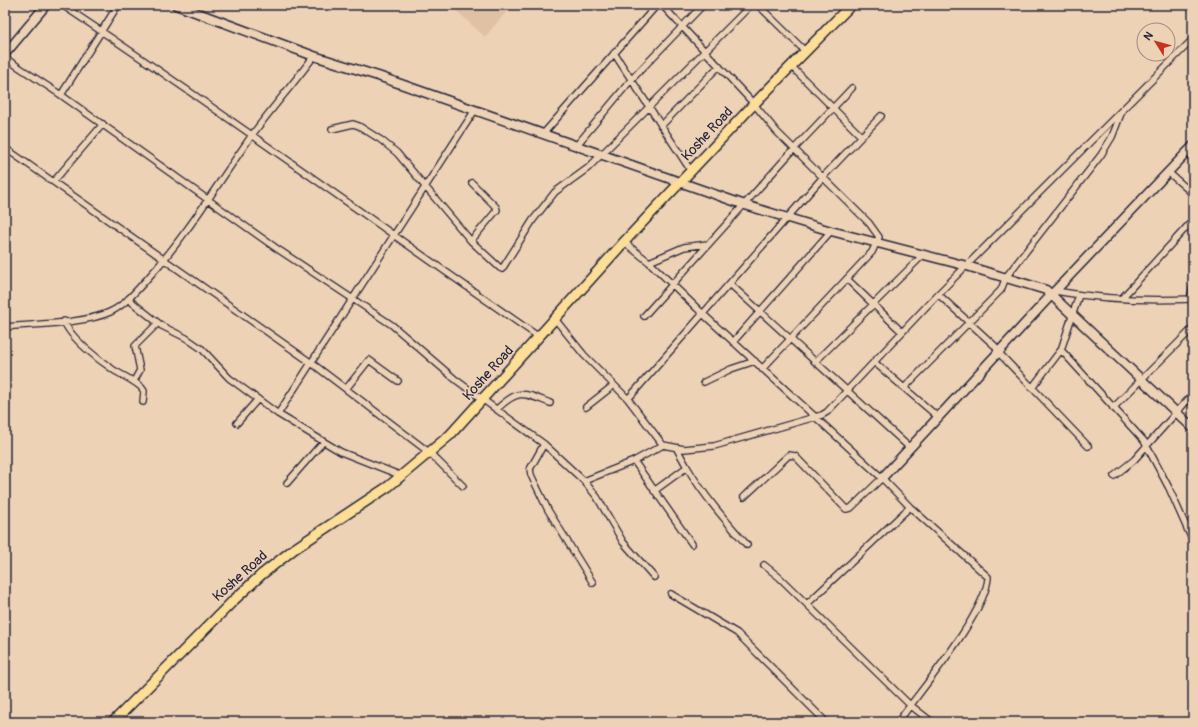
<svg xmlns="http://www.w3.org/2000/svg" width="1198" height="727" font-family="Pangolin,sans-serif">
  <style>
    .built { fill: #dec2a3 }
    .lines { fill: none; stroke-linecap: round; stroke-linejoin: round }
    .street-casing { stroke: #22223b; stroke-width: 8 }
    .secondary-casing { stroke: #22223b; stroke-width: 11 }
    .primary-casing { stroke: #22223b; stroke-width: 12 }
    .street { stroke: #eed2b5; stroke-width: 5.5 }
    .secondary { stroke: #eed2b5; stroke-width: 8 }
    .primary { stroke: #fcde96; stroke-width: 9 }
    .labels { text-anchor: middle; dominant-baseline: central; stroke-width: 3.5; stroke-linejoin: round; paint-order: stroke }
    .street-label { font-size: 14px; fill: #22223b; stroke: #eed2b5 }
  </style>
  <rect width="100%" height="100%" fill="#eed2b5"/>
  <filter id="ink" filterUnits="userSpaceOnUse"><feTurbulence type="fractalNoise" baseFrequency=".025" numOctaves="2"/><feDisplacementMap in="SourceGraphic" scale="8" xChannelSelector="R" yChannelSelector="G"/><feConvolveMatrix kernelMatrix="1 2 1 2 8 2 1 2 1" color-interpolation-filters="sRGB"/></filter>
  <g filter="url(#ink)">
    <path class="built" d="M450,5h62l-27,32z"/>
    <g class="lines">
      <g class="street-casing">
        <path id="street" d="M62,5c162,107 318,222 477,332
          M662,5l92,99 23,28 92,91 10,14 -7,15 -110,117
          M758,5l47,46
          M614,53l77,118
          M5,58l56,37 215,153 116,77 64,55 88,64 40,37 13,16 26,45 31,35
          M791,66l70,70
          M61,95l57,-90
          M661,126l58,-60
          M332,129l21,-5 6,2 22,14 16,13 74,88 29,27 2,1 31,-49 22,-28 33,-24 163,-163
          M543,134l114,-129
          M576,146l55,-66 72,-75
          M5,148l308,216 117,89 33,33
          M1168,172l25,22
          M54,181l49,-57
          M471,241l26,-31 -1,-3 -24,-24
          M624,242l25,20 35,-15 24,-3
          M649,262l54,52 179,164 28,29 78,70c-1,35 -68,114 -90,145
          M847,279l55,53
          M730,284l179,163
          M1055,291c45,8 92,10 138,8
          M938,294l57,52 3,6 90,94
          M1122,298l71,-78
          M128,299l34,27 24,12 16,11 27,29 49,36 63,38 61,24
          M1190,299l3,-13
          M644,316l150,-167 58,-61
          M555,319l29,36 44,44 35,46 21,4 30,-3 108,-31 5,-3 111,-118 255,-255
          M64,321c6,17 36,40 51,50 9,5 18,9 26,16l3,4 -1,11
          M5,327c29,-3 79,-3 105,-15 15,-7 27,-22 38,-34 40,-44 70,-95 104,-143 20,-27 42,-52 62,-79
          M733,342l98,-111
          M1061,350l83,91 25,47 24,54
          M815,362l107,-106
          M874,362l64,55
          M134,381l6,-11 -5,-24 23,-23
          M704,382l27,-13 24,-8
          M904,388l97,-98 5,-13 95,-122 11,-18 10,-26
          M1032,388l29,-38 18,-55
          M346,389l23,-29 29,21
          M628,399l195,-222 58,-61
          M586,407l28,-22
          M1113,408l80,-80
          M497,409c22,-21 27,-16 53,-6
          M278,414l197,-304
          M237,423l21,-24
          M544,444l-14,25 1,6 17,35 45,73
          M677,449l10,18
          M634,461l58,83
          M1114,476l20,-16 59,-66
          M584,481l50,-20 29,-16
          M287,483l36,-41
          M654,491l33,-24c17,29 38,53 60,78
          M744,497l45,-42 6,1 51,53 5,-1 31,-30
          M764,565l15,12 131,128 22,17
          M671,594l66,39 89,89
          M807,604l103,-97"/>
      </g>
      <g class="secondary-casing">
        <path id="secondary" d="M176,5l138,51 64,20 367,129 86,26 136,35 79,24 147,138
          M5,54l41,-49
          M882,478l173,-187 138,-145"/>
      </g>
      <g class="primary-casing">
        <path id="primary" d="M113,722l121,-122 27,-25 33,-26 95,-63 61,-51 174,-193 130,-138 97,-99"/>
      </g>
      <use href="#street" class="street"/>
      <use href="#secondary" class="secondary"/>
      <use href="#primary" class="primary"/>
    </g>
  </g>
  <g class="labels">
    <g class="street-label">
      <text transform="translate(707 134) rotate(-47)">Koshe Road</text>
      <text transform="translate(488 373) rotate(-48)">Koshe Road</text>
      <text transform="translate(240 576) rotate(-42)">Koshe Road</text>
    </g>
  </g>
  <rect width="1198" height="727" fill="none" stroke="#eed2b5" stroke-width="20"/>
  <rect x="10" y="10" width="1178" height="707" fill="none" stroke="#22223b" stroke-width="1.5" filter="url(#ink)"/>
  <g transform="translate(1156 42) rotate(307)"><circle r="19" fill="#eed2b5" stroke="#9c8c84"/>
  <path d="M0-3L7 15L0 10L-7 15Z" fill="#c8321e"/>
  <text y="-6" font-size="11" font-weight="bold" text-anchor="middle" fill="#22223b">N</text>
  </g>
</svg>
